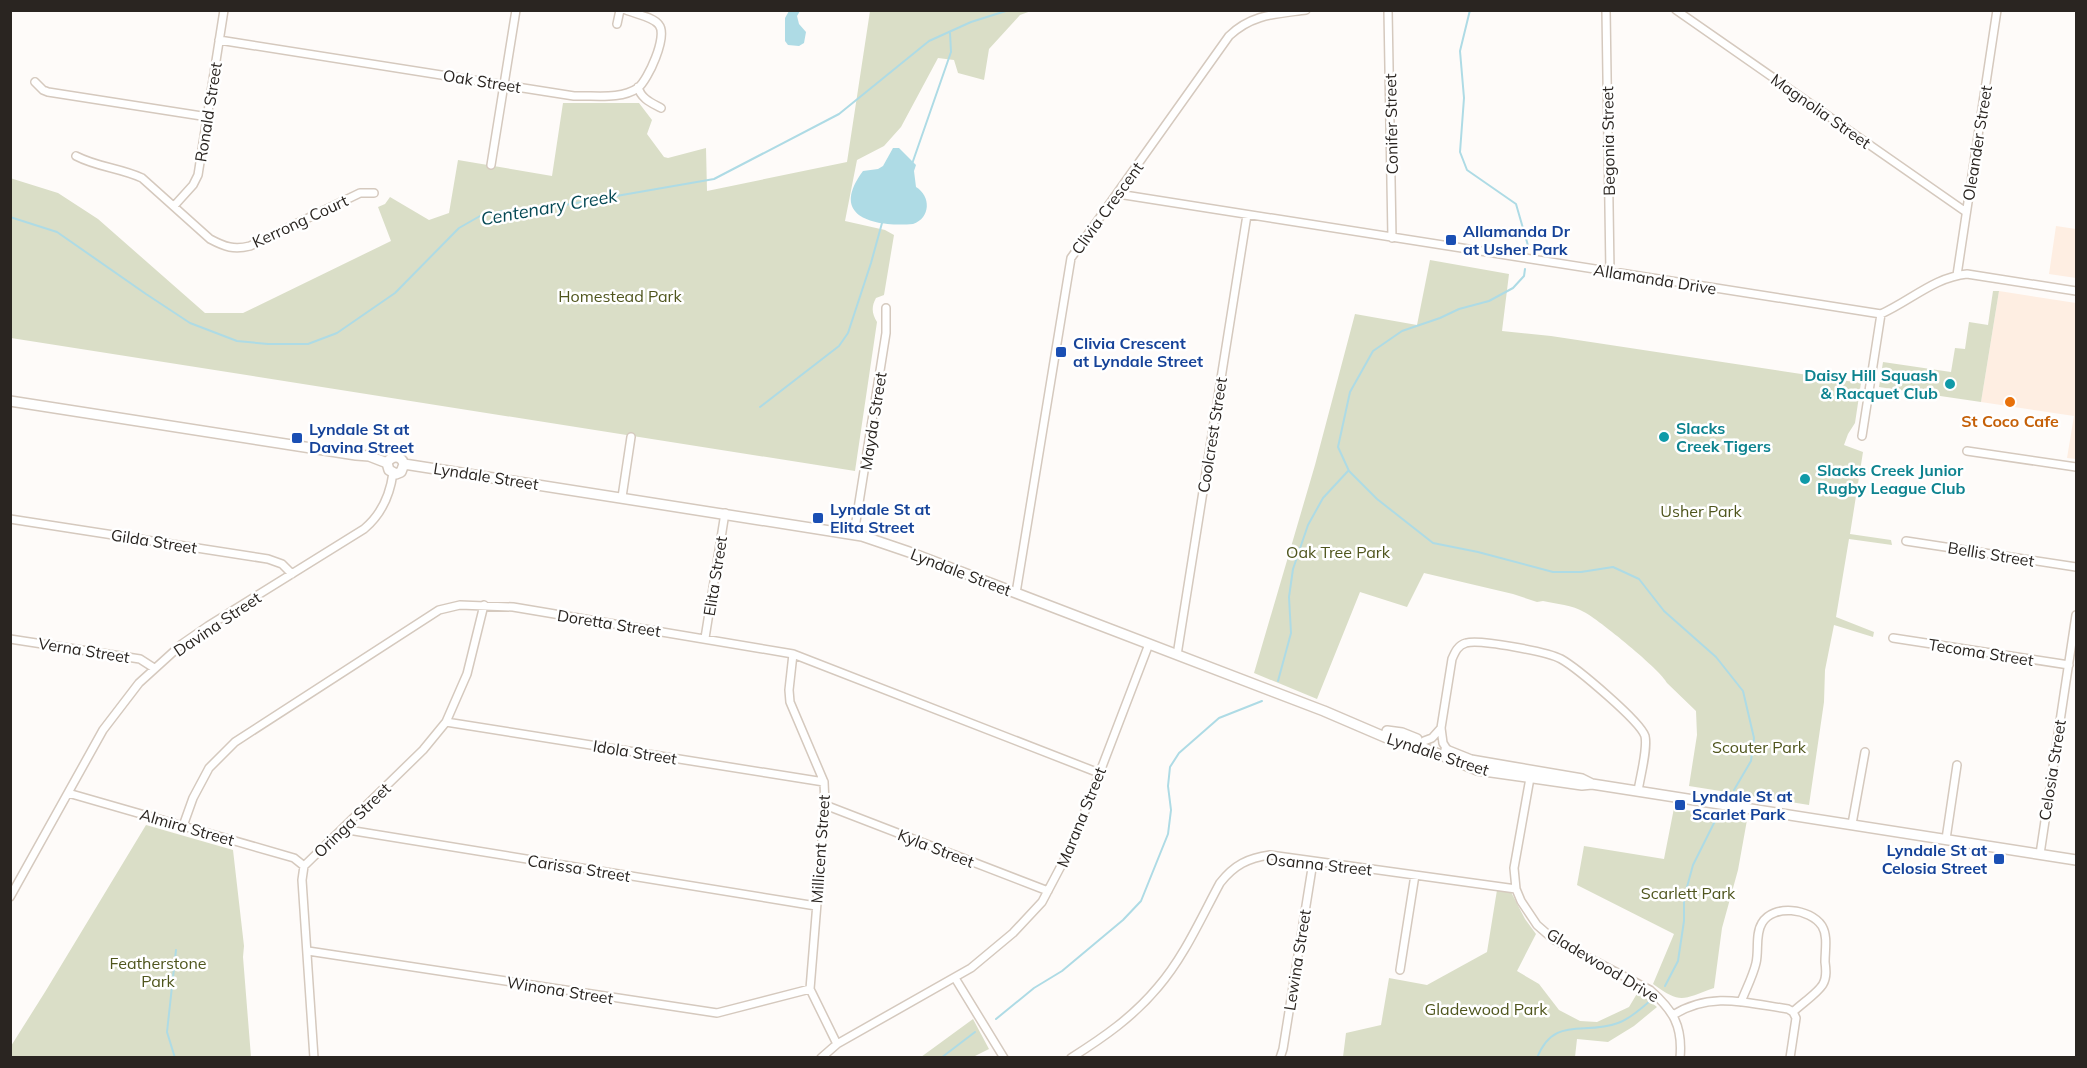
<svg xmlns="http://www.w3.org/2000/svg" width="2087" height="1068" font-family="Mulish,sans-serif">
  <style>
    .built { fill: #feeee2 }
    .green { fill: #dadec7 }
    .water { fill: #aedbe5 }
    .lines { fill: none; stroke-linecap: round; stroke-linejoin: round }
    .stream { stroke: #aedbe5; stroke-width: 2 }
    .street-casing { stroke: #d5c9be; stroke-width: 10 }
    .secondary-casing { stroke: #d5c9be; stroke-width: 12 }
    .street { stroke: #fff; stroke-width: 7 }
    .secondary { stroke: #fff; stroke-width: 9 }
    .transit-dot { fill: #1a4fb4; stroke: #fff; stroke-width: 2 }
    .culture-dot { fill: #0f9aa8; stroke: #fff; stroke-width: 2 }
    .food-dot { fill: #e8710a; stroke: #fff; stroke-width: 2 }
    .labels { text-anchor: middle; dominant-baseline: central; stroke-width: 5; stroke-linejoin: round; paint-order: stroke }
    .street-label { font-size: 16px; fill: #2a2521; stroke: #fff }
    .transit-label { font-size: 16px; font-weight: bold; fill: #164399; stroke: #fff; text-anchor: start }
    .park-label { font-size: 16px; fill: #4f551d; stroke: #fff }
    .culture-label { font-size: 16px; font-weight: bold; fill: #0d838f; stroke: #fff; text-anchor: start }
    .food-label { font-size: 16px; font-weight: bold; fill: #c56008; stroke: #fff }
    .water-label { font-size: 18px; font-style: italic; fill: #044854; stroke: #fff }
  </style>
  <rect width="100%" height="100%" fill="#fefbf9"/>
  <path class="built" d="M2056,226l20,3v49l-27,-4z
    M1999,291l77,12v156l-9,-1 7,-42 -93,-14z"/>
  <path class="green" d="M870,11h161l-11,4 -31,34 -5,31 -26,-7 -4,-13 -16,-2 -37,69 -17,19 -27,14 -12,61 40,9 9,5 -10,60 -8,3c-5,9 -4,16 1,24l-22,149 -844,-133 -1,-160 48,15 40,26 107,94h38l148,-72 -13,-34 7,-3 5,-7 39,23 20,-7 9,-53 94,16 11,-73h76l13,17 -5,14 17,23 4,1 38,-10 1,43 140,-29z
    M1430,260l79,14 -7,57 49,5 310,47 -6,40 -7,11 -4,11 19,7 -13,82 41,6 1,5 -43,-6 -13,78 38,15 -1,5 -39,-12 -9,45 -1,32 -15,103 -120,-19 8,-51 -1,-24 -29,-28c-5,-12 -69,-64 -83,-71 -11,-7 -28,-8 -41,-11l-6,1 -24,-8 -89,-21 -17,34 -47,-15 -43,107 -63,-26 61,-208 40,-151 62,11z
    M1993,291h6l-18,111 -102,-15 4,-25 68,10 4,-24 10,1 4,-27 19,3z
    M1674,808l73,12 -9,50 -16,58 -8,60c-32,11 -32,17 -61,-4l21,-50 -97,-49 7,-39 80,13z
    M146,825l87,25 11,96 -1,11 8,100h-240v-11l34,-54z
    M1497,890l14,2 14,27 11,15 -19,37 22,13 20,26 21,11 17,1 32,-15 9,-15 19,15 -23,19 -26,16 -31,-3 -2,18h-232l3,-24 35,-8 8,-47 38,7 60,-33z
    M973,1019l16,30 -16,8h-52z"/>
  <path class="water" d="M789,11h11l-3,5 2,8 7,8 -2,11 -5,3 -11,-1 -3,-4v-23z
    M893,148h6l17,17 -2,6 2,16c15,9 15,31 -3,37 -37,3 -85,-6 -50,-53l15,-2 5,-3z"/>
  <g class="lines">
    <path class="stream" d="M1470,10l-10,41 4,47 -4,54 7,18 49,34 13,45
      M912,164l39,-112 -1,-19
      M10,217l47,15 89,62 44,29 47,18 31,3h40l29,-11 58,-40 64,-65 21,-12 23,-5 50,-4 161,-28 125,-65 90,-73 42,-19 38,-12
      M1525,269l-1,7 -11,12 -24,13 -30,8 -19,9 -38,13 -29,20 -23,41 -12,55 11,24 28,28 56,44 45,9 75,20h28l32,-5 26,12 25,32 52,46 27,34 11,47 -3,23 -17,29
      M760,407l79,-61 9,-13 23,-70 11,-40
      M1278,681l13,-48 -2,-36 4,-28 15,-44 15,-27 25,-27
      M1665,986l13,-25 6,-40v-23l9,-33 23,-46
      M996,1019l38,-31 28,-17 61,-51 18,-19 27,-67 3,-24 -3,-24 2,-19 9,-14 40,-35 43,-17
      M175,1058l-8,-26 9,-82
      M941,1058l34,-26
      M1537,1058c17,-43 47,-22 81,-35 12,-4 22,-14 32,-22"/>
    <g class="street-casing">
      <path id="street" d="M1388,10l4,228
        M1606,10l4,262
        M1676,10l290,202
        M617,24l3,-14
        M219,40l355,56c20,-1 46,4 64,-8 10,-8 30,-52 21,-63 -5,-8 -24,-11 -33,-15
        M35,82l8,8 5,2 160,25
        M638,87c3,12 14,16 23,21
        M76,156c21,11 44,12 66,22l68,61c15,8 24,11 40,7l110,-53h14
        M491,165l25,-155
        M1118,194l763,120c29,-13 54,-37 86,-40l109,17
        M174,206l19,-21 5,-10 26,-165
        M1957,275l40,-265
        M1862,436l19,-122
        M1967,451l109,16
        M622,497l9,-60
        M10,519l258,40 14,5 10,10
        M854,534l32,-201v-25
        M1906,541l170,26
        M1016,593l55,-335 158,-222c23,-22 47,-22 77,-26
        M705,638l20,-125
        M1893,638l176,27
        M10,639l130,20 14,9
        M793,654l-4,36 1,12 34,80 1,23 -15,184 27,55
        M1177,655l70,-440
        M446,722l378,60
        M1424,741l8,-3 9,-10
        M1448,751l-5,-8 -2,-15 11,-69c3,-7 6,-14 14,-16 14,-4 82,9 95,16 16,9 79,62 84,77 3,13 -5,41 -7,55
        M1530,778l-16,90 2,21 5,12 16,24 16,14 97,51c23,20 33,36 30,68
        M68,793l226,65 10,8
        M825,805l223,86
        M1852,824l13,-72
        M183,826l10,-28 16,-30 26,-26 204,-132 21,-5 53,2 280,47 306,119
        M342,829l474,77
        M1946,839l11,-74
        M2040,854l36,-239
        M10,897l93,-167 36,-47 43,-39 26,-18 156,-97c18,-15 26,-34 29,-56
        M308,951l409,62 93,-24
        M1400,970l15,-95
        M955,978l49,80
        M1741,1002c5,-13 12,-26 15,-39 3,-12 -1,-29 6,-40 11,-19 48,-15 60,3 6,10 3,24 3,36 1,7 2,15 -2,22 -5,9 -22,20 -30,28
        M1673,1015c38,-24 74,-12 115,-6l5,3
        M314,1058l-12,-178 2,-14 119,-116 23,-28 21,-48 17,-69
        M821,1058l16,-14 134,-76 42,-35 29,-31 30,-57 77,-201
        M1071,1058c33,-21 62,-41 87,-71 26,-30 43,-69 62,-104 14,-18 28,-25 50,-28l246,34
        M1280,1058l3,-9 30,-187
        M1790,1058l6,-40 -3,-6"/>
    </g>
    <g class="secondary-casing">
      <path id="secondary" d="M10,401l346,54 13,1 18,7
        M387,463l2,7 7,4 5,-2 3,-8
        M387,463c5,-8 14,-8 17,1
        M404,464l458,72 47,16 415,159 63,27 20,3 70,29 105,15 10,-1 484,76
        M1387,731l15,2 15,6
        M1446,750l25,10 111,19 10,5"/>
    </g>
    <use href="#street" class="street"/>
    <use href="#secondary" class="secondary"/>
  </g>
  <g class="transit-dot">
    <rect x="1445" y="234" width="12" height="12" rx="3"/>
    <rect x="1055" y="346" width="12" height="12" rx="3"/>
    <rect x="291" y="432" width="12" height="12" rx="3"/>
    <rect x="812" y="512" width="12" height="12" rx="3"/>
    <rect x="1674" y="799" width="12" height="12" rx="3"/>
    <rect x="1993" y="853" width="12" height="12" rx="3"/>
  </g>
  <g class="culture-dot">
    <circle cx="1950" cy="384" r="6"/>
    <circle cx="1664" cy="437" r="6"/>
    <circle cx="1805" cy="479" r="6"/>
  </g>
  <circle class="food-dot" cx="2010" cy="402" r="6"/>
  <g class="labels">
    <g class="street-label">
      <text transform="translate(482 81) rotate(9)">Oak Street</text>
      <text transform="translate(1821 111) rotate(35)">Magnolia Street</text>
      <text transform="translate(208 112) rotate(-81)">Ronald Street</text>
      <text transform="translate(1391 124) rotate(-91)">Conifer Street</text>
      <text transform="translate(1608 141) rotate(-91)">Begonia Street</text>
      <text transform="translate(1977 143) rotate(-81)">Oleander Street</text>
      <text transform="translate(1107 208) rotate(-54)">Clivia Crescent</text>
      <text transform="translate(300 221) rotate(-25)">Kerrong Court</text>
      <text transform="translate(1655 279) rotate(9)">Allamanda Drive</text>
      <text transform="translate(873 421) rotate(-81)">Mayda Street</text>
      <text transform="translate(1212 435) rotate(-81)">Coolcrest Street</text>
      <text transform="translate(486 476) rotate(9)">Lyndale Street</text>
      <text transform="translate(154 541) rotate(9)">Gilda Street</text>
      <text transform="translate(1991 554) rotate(9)">Bellis Street</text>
      <text transform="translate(961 572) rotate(21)">Lyndale Street</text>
      <text transform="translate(715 576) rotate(-81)">Elita Street</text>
      <text transform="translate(609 623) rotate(9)">Doretta Street</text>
      <text transform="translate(217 624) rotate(-34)">Davina Street</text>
      <text transform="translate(84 650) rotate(9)">Verna Street</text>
      <text transform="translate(1981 652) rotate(9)">Tecoma Street</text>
      <text transform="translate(635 752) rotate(9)">Idola Street</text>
      <text transform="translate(1438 754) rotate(18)">Lyndale Street</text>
      <text transform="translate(2052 770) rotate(-81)">Celosia Street</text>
      <text transform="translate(1081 817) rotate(-68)">Marana Street</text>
      <text transform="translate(352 820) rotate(-44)">Oringa Street</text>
      <text transform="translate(187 827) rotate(16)">Almira Street</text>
      <text transform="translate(936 848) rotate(21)">Kyla Street</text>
      <text transform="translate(820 849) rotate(-86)">Millicent Street</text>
      <text transform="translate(1319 864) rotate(6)">Osanna Street</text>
      <text transform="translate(579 868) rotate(9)">Carissa Street</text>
      <text transform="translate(1297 960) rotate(-81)">Lewina Street</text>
      <text transform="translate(1603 965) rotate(31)">Gladewood Drive</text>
      <text transform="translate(560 990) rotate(9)">Winona Street</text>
    </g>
    <g class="transit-label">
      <text x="1463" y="231">Allamanda Dr<tspan x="1463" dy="18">at Usher Park</tspan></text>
      <text x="1073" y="343">Clivia Crescent<tspan x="1073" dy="18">at Lyndale Street</tspan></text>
      <text x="309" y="429">Lyndale St at<tspan x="309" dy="18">Davina Street</tspan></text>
      <text x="830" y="509">Lyndale St at<tspan x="830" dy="18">Elita Street</tspan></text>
      <text x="1692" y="796">Lyndale St at<tspan x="1692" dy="18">Scarlet Park</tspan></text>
      <text x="1987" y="850" text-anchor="end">Lyndale St at<tspan x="1987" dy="18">Celosia Street</tspan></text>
    </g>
    <g class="park-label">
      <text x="620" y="296">Homestead Park</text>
      <text x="1701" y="511">Usher Park</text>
      <text x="1338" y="552">Oak Tree Park</text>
      <text x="1759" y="747">Scouter Park</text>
      <text x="1688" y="893">Scarlett Park</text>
      <text x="158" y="963">Featherstone<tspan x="158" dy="18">Park</tspan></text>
      <text x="1486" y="1009">Gladewood Park</text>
    </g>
    <g class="culture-label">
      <text x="1938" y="375" text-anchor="end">Daisy Hill Squash<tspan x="1938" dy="18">&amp; Racquet Club</tspan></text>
      <text x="1676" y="428">Slacks<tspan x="1676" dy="18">Creek Tigers</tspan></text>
      <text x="1817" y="470">Slacks Creek Junior<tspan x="1817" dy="18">Rugby League Club</tspan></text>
    </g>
    <g class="food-label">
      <text x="2010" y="421">St Coco Cafe</text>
    </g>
    <g class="water-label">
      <text transform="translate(549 207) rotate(-10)">Centenary Creek</text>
    </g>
  </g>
  <rect width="2087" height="1068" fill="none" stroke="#2a2521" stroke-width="24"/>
</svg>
